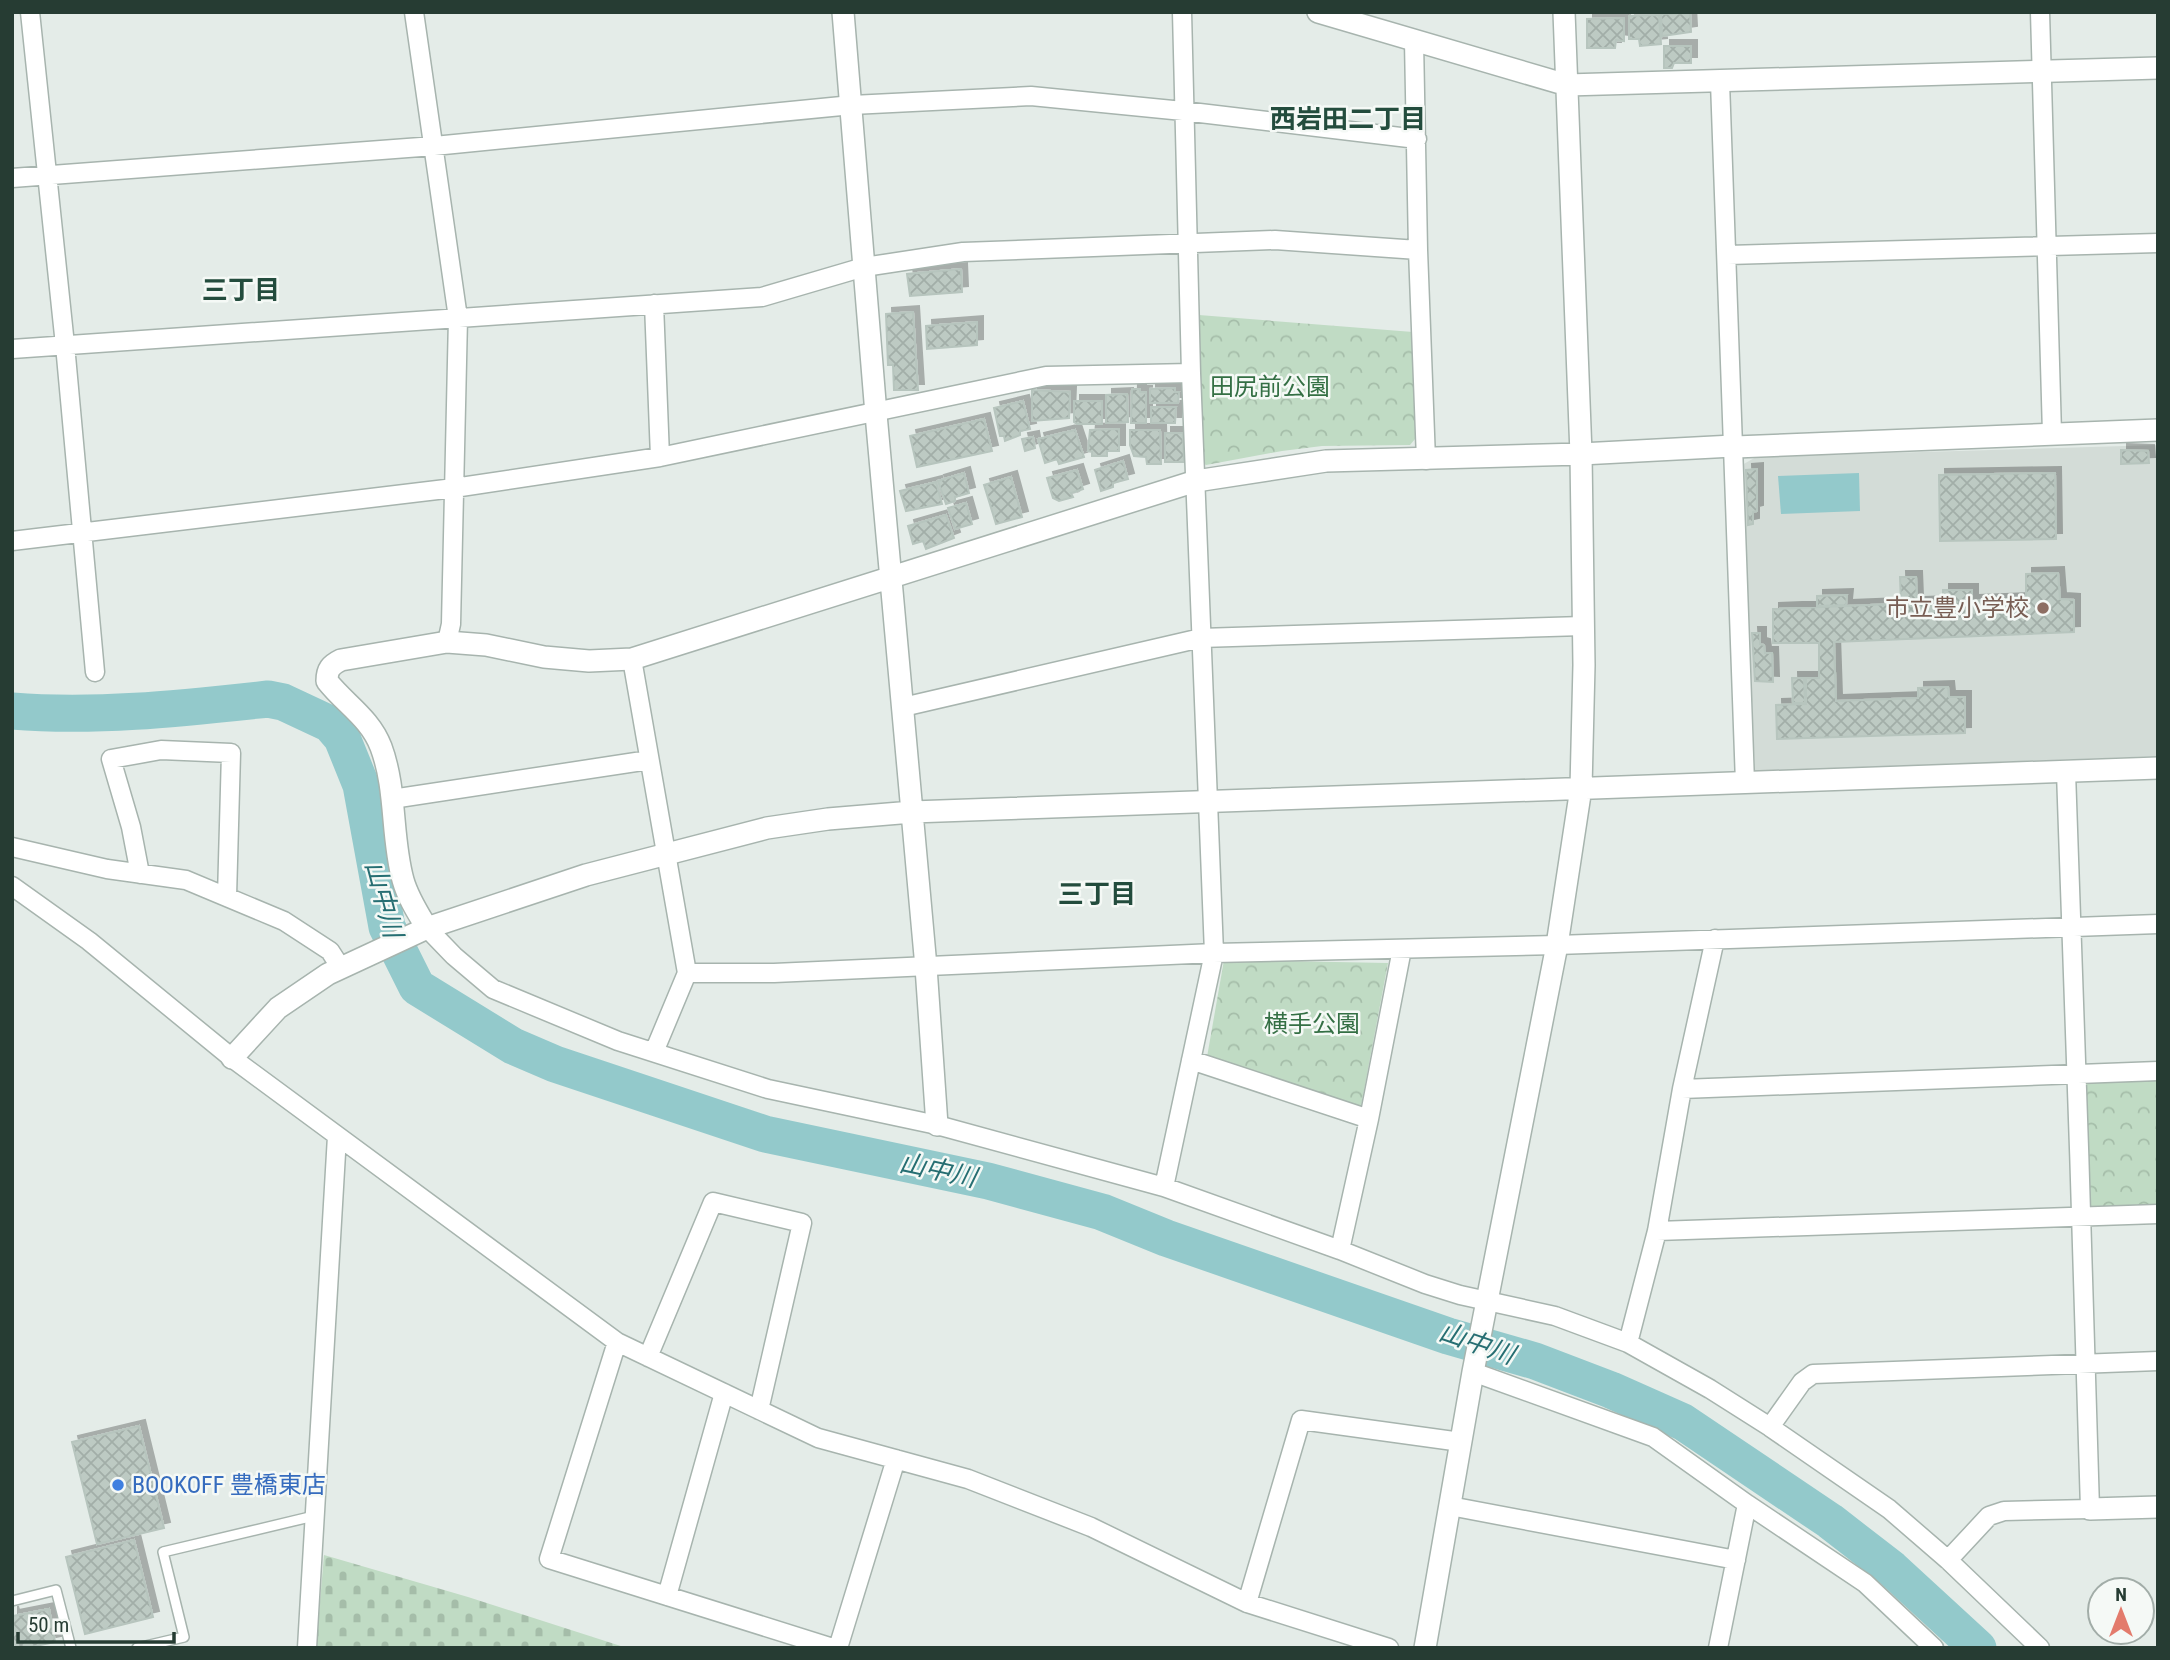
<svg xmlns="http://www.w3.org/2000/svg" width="2170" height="1660" font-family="'Roboto Condensed','Noto Sans JP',sans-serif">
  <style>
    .built { fill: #d3dcd7 }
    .forest { fill: url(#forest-crowns) }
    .cemetery { fill: url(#cemetery-stones) }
    .water { fill: #93c9cb }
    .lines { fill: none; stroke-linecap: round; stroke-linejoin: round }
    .river { stroke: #93c9cb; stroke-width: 37 }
    .building { fill: url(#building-cross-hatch); stroke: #b7c5be; stroke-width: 2; filter: url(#shadow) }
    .service-casing { stroke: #a7b4ae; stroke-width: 12 }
    .minor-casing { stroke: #a7b4ae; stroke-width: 21 }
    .tertiary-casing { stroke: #a7b4ae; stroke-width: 24 }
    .service { stroke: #fff; stroke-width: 9 }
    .minor { stroke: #fff; stroke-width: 18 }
    .tertiary { stroke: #fff; stroke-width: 21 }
    .education-dot { fill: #8d6e63; stroke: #f5f9f6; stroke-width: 2.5 }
    .shop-dot { fill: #3f7fe0; stroke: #f5f9f6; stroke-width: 2.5 }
    .labels { text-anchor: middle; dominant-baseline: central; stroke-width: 5; stroke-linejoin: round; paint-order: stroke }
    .park-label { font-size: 24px; fill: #346f44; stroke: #f5f9f6 }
    .education-label { font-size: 24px; fill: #785e54; stroke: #f5f9f6; text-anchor: end }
    .shop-label { font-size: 24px; fill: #366cbe; stroke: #f5f9f6; text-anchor: start }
    .neighbourhood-label { font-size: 26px; font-weight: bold; fill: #234c3d; stroke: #f5f9f6 }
    .water-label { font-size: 26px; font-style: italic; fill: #266e72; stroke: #f5f9f6 }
  </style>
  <defs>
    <pattern id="forest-crowns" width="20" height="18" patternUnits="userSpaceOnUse" patternTransform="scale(1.75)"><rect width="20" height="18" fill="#c0dbc4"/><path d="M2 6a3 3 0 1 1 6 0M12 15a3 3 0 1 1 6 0" fill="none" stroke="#a5bda9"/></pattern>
    <pattern id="cemetery-stones" width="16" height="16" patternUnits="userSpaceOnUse" patternTransform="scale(1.75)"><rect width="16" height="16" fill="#c0dbc4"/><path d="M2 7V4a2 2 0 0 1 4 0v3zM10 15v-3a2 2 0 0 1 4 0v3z" fill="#a5bda9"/></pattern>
    <pattern id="building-cross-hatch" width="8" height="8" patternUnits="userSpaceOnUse" patternTransform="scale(1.75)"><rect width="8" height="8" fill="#bdcac3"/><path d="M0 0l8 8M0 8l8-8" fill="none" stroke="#a2aea8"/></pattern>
    <filter id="shadow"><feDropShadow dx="6" dy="-6" stdDeviation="0" flood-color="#0004"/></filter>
  </defs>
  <rect width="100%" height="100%" fill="#e4ece8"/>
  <path class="built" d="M2158,445v311l-403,15 -13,-306 14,-8z"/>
  <path class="forest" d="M1199,315l214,17 2,107 -5,6 -88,1 -40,5 -76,14 -4,-3z
    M1224,960l164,3 -27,143 -154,-49z
    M2158,1079v128l-68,3 -4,-128z"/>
  <path class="cemetery" d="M324,1555l144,42 159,51h-311z"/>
  <path class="water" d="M1859,473l1,38 -79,3 -3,-38z"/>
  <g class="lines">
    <path class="river" d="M12,711c85,7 172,-3 256,-12l15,3 47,22 12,14 19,47 26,142 30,60 96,59 42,18 210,70 223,47 114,31 64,26 282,98 87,25 76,29 72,32 147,99 62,48 86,79"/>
  </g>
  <path class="building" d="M1690,13l1,19 -29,4 -1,-22z
    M1659,15l2,29 -21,2 -1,-7h-10v-23z
    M1624,18v23l-8,-1 -1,8h-28v-29z
    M1664,46h27v17h-17l-2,5h-8z
    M961,269l1,23 -52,4 -3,-22z
    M913,312l5,78h-24l-1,-25h-5l-2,-51z
    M977,322v23l-50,4 -1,-23z
    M1175,388v4h4l-1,11h-28v-14z
    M1132,389h8v3h6v31h-15z
    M1032,390l38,2 -1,26 -37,3z
    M1127,394l1,28 -22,1v-28z
    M1023,401l7,28 -10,2v4l-15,6 -1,-5h-4l-6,-28z
    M1074,401h28v23h-25l-3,-2z
    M1151,407h25l-1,16h-24z
    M984,419l8,32 -75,16 -7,-31z
    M1119,429v22h-12v5h-15v-4l-4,-1 2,-21z
    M1075,430l9,27 -25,7 -2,-5 -12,4 -7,-24z
    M1130,430h30l1,34h-14l-1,-7 -12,-1 -4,-11z
    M1165,433h18l1,29h-19z
    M1033,437l2,11 -10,3 -3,-12z
    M2121,450l27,1 1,12 -28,1z
    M1123,461l5,18 -15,4v4l-12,4 -6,-21z
    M1757,469v42l-4,1v12l-5,1 -2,-55z
    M1077,470l6,19 -12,4 2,4 -14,4 -6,-3 -6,-20z
    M964,473l5,20 -14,4v4l-9,3 -8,-23z
    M2055,473l1,66 -116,2 -1,-66z
    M1011,477l11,40 -26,7 -12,-39z
    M936,482l6,22 -36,7 -6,-20z
    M966,503l6,21 -17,5 -7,-21z
    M946,515l8,23 -28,11 -3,-8 -10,3 -5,-18z
    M2058,573l2,26 14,1v32l-240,10 2,59 82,-3v-10l30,-1 1,10h16v36l-188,6 -1,-34 30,-1v-26h13v-35h-46v-34l170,-7v-12h29v11l54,-2v-25z
    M1900,577h16l1,25 -16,1z
    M1847,595l-1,10 -29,1v-10z
    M1752,633h8v11l4,1 1,8h7l1,29 -18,-1z
    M1792,678h12l1,25h-12z
    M139,1426l25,102 -67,16 -25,-102z
    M134,1540l19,77 -68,17 -19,-77z
    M49,1609l6,33 -29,6h-14v-36l1,4z"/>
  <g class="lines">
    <g class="service-casing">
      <path id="service" d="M12,1601l44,-11 15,58
        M137,1648l47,-11 -21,-85 151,-36"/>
    </g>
    <g class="minor-casing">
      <path id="minor" d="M30,12l35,333 30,327
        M414,12l44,306 -7,306 -4,18
        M2040,12l12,422
        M1414,41l4,209 8,210
        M1720,82l25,701
        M12,178l422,-32 418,-41 179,-9 152,15 234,28
        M1728,255l430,-12
        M654,304l6,153
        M12,349l750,-52 102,-30 99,-15 312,-12 143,10
        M12,541l442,-53 206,-31 386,-81 145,-3
        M632,659l55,314 -33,79
        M903,707l298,-69 382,-12
        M392,799l257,-39
        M12,847l95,22 79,11 98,41 46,30 11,17
        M140,874l-9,-47 -20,-68 50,-9 70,3 -4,144
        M12,886l77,55 143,117 385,284 201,96 150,41 123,48 156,76 142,45
        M427,928l27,28 39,33 125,52 150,48 169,36 227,62 176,63 85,34 35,11 95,21 73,27 82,46 60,38 119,82 59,51 92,88
        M687,973h87l440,-20 343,-8 601,-21
        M1191,1060l178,59
        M1682,1089l476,-18
        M1164,1187l50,-234 -23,-580 -9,-361
        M1657,1231l501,-17
        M1340,1250l29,-131 33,-170
        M617,1342l-68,217 284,89
        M1628,1343l29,-112 25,-142 33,-150
        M648,1357l65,-155 89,21 -43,187
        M1473,1372l180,65 94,67 118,79 69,65
        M1770,1427l32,-45 11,-8 345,-13
        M1450,1506l286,54
        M1948,1560l41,-44 15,-5 86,-2c-6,-246 -16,-491 -24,-737
        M667,1596l57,-203
        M1247,1603l54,-183 160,22
        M307,1648l30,-512
        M838,1648l58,-189
        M1718,1648l29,-144"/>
    </g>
    <g class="tertiary-casing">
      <path id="tertiary" d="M843,12l33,402 50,553 11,158
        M1318,12l249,73 591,-17
        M427,928c-9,-15 -19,-30 -24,-48 -12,-43 -6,-90 -22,-133 -11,-29 -36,-43 -54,-66 0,-12 4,-16 14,-21l106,-18 39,3 58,12 45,4 43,-2 564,-178 130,-20 255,-7 152,-8 2,1 423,-17
        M232,1058l46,-50 50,-34 99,-46 159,-53 181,-47 61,-9 84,-7 1246,-44
        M2090,1509l68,-2
        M1425,1648l48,-276 84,-427 24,-157 3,-123 -3,-211 -17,-442"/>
    </g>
    <use href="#service" class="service"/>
    <use href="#minor" class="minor"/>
    <use href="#tertiary" class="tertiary"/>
  </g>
  <circle class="education-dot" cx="2043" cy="608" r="7"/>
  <circle class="shop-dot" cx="118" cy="1485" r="7"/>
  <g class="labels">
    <g class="park-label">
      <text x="1270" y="387">田尻前公園</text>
      <text x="1312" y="1024">横手公園</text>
    </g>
    <g class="education-label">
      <text x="2029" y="608">市立豊小学校</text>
    </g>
    <g class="shop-label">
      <text x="132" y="1485">BOOKOFF 豊橋東店</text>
    </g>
    <g class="neighbourhood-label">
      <text x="1348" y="119">西岩田二丁目</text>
      <text x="241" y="290">三丁目</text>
      <text x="1097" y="894">三丁目</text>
    </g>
    <g class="water-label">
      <text transform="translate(384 899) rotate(75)">山中川</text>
      <text transform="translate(938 1170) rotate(12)">山中川</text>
      <text transform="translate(1477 1343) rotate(19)">山中川</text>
    </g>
  </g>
  <rect width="2170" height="1660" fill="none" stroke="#263c33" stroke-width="28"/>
  <g transform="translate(2121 1611)"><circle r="33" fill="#f5f9f6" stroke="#a2ada8" stroke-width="2"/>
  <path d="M0-5L12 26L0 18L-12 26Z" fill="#e37b6c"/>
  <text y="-10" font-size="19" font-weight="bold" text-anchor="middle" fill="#263c33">N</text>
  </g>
  <path d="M18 1632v10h156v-10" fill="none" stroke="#263c33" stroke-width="3.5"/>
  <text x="28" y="1632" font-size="21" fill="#263c33" stroke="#f5f9f6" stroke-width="5" paint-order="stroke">50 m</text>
</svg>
